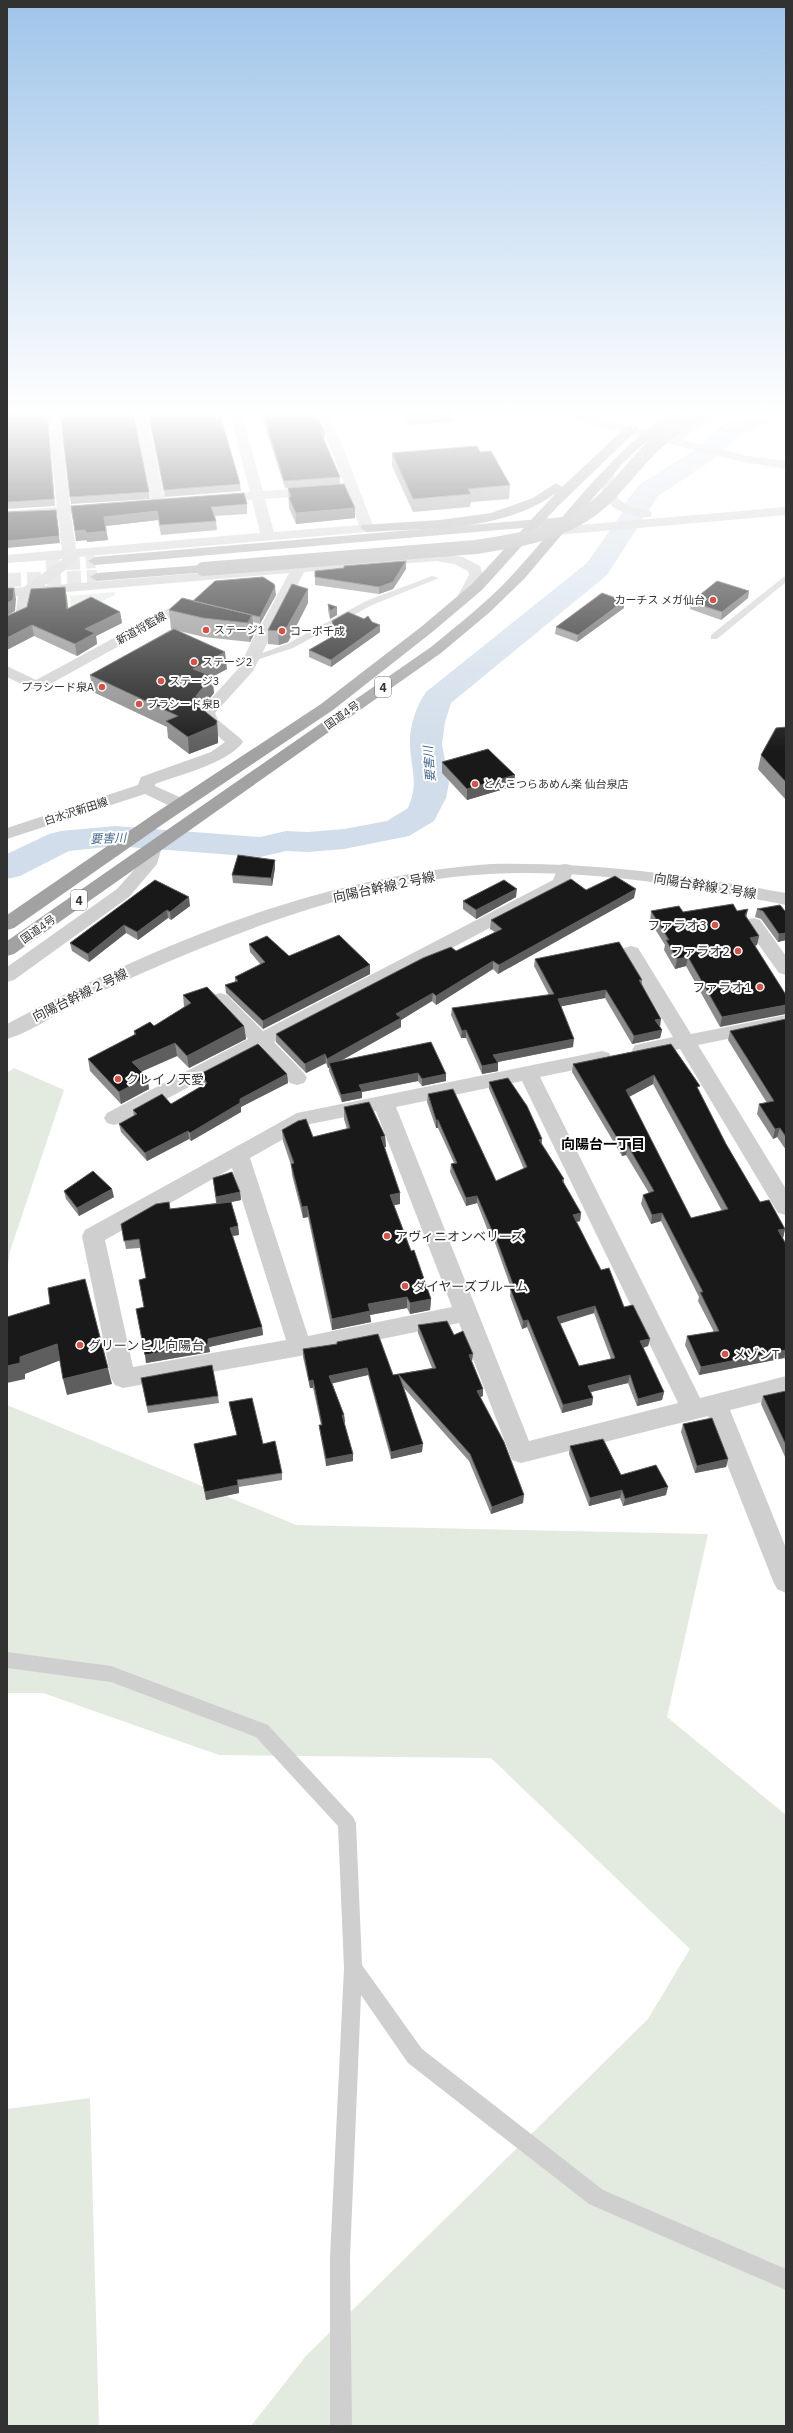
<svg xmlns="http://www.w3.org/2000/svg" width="793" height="2433" font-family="'IBM Plex Sans','Noto Sans JP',sans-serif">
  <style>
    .green { fill: #e3eadf }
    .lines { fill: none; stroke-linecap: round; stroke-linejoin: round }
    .river { fill: #d1ddea; fill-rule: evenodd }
    .primary-tunnel { stroke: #d6d6d6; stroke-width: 14; stroke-dasharray: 14 6; stroke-linecap: butt }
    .service { fill: #cfcfcf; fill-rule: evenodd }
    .minor { fill: #cfcfcf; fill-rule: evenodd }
    .tertiary { fill: #cfcfcf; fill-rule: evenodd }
    .primary { fill: #aaa; fill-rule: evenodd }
    .trunk { fill: #a2a2a2; fill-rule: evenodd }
    .primary-bridge { stroke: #aaa; stroke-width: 14 }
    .wall { fill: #8c8c8c; fill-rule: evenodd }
    .shaded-wall { fill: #5e5e5e }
    .building { fill: #191919; stroke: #5e5e5e; fill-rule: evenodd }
    .poi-dot { fill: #d45349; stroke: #fff; stroke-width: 1.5 }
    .labels { text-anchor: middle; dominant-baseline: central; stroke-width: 4; stroke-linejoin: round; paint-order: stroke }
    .far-poi-label { font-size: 11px; fill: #323232; stroke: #fff; text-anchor: start }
    .far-street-label { font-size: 11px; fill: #323232; stroke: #fff }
    .shield { fill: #fff; stroke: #707070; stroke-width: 1 }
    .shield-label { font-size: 12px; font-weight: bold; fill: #323232 }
    .far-water-label { font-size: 12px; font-style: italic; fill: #47688d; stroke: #fff }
    .street-label { font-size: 13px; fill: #323232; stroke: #fff }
    .poi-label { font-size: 13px; fill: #323232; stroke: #fff; text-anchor: start }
    .neighbourhood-label { font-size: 14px; font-weight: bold; fill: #000; stroke: #fff }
  </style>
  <rect width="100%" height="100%" fill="#fff"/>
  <path class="green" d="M115,592v3l-44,22 -1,-21z
    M14,1068l50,22 -54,161 -3,20v-198z
    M7,1405l289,120 412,9 -41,183 119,98v611h-535l55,-70 342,-337 42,-70 -199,-191 -272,-3 -176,-62h-36z
    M90,2098l9,328h-92v-317z"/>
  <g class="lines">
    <path class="river" d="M757,411h29v8l-13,3 -34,14 -28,25 -53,35 -51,79 -156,128 -6,19 -3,22 7,39 -3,15 -12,23 -25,15 -65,13 -36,3 -22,-1 -26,6 -145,-11 -46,5 -49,25 -13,3v-25l42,-20 12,-3 54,-5 145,11 26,-6 22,1 36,-3 43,-8 21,-13c11,-25 3,-38 2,-63 -1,-17 6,-39 16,-53l161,-129 33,-47 8,-17 12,-15 53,-33 28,-25z"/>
    <path class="primary-tunnel" d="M46,565l49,-4
      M7,580l90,-3"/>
    <path class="service" d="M786,575v7l-69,57h-6v-4z
      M432,576l7,2 -67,27 -79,43 -43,14 -4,-3 41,-15 79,-43z
      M7,1652l104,14 157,59 85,92 3,6 6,142 60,84 181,141 183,79v21l-197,-86 -181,-141 -47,-68 -11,263 2,168h-22v-168l14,-290 -6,-142 -82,-89 -145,-55 -104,-14z"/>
    <path class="minor" d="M47,411h12l11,95 32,-2 7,4 -7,4 -31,2 5,35 184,-16 -8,-33 -36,3 -7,-4 7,-4 34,-3 -21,-81h12l22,80 54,-4 7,4 -7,4 -52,4 9,33 85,-7 -42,-114h12l45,117 -7,4 -290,25 -2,6 -31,23 392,-33 27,4 17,9 3,9 -15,27 -5,1 -7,-4 13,-24 -1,-4 -14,-7 -18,-3 -132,11 -51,99 -38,42 3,7 23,19 2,3c-15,21 -64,33 -88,42v2l31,14 2,4 -2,4h-12l-29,-14 -138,45v-11l131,-43 3,-8 70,-25 14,-10 -20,-17 -6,-13 39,-43 18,-36 -79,-19 -136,75h-10l-24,-12v-11l29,14 139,-75 86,21 28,-53 -257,22 -4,22 -21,10v-10l9,-5 2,-16 -11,1v-8l17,-2 39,-28 -56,4v-8l55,-5 -4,-35 -51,4v-8l50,-4z
      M134,411h12l20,93 -2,3 -5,1 -7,-4z
      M711,411h15l-50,31 -4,1 -6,-4z
      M152,845l6,1 3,4 -4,14 -28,33 -115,83 -7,2v-15l110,-78 23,-26 6,-17z
      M565,864l6,1 3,4 -7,18 -293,155 30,31 3,5 -3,5 -7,2 -7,-2 -31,-33 -138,73 -7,2 -7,-2 -3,-5 3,-5 141,-74 -35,-36 -3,-4 3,-4 7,-2 7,2 36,36 290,-151 6,-15z
      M753,918l7,2 26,36v19l-7,-2 -35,-49 2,-4z
      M631,946l7,2 53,86 95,-19v12l-88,18 88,144v26l-8,-2 -98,-164 -38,8 -7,-2 -3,-5 3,-5 38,-8 -51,-85 2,-4z
      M602,1051l7,2 3,5 -3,5 -69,14 160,321 86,-22v20l-56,14 56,138v45l-9,-4 -4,-8 -65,-165 -187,47 -9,-3 -53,-137 -159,33 -177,32 -8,-3 -4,-7 -29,-142 3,-6 212,-117zM522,1081l156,322 -149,38 -133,-334zM376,1111l76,196 -144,29 -58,-178 60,-34zM232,1168l54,172 -153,27 -28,-127z"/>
    <path class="tertiary" d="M548,411h23l172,44 43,6v8l-43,-7 -193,-48z
      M608,470l6,4c-3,29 11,31 36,37l2,3 -2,3c-7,1 -13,-1 -19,-2 -22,-6 -32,-18 -29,-41z
      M786,507v8l-229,20 -7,-4 7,-4z
      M491,864c100,-2 197,11 295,29v12c-97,-19 -196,-36 -296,-31 -99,5 -199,38 -291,75 -42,17 -83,35 -123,55 -22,11 -45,28 -69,35v-15c149,-80 314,-148 484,-160z"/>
    <path class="primary" d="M564,517l5,1 2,3 -2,3 -474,41 -7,-4 7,-4z
      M203,565l5,1 2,3 -2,3 -111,9 -7,-4 7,-4z"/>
    <path class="trunk" d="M672,411h14l-45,35 -19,18 -98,115 -34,33 -49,41 -427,301 -7,2v-15l424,-294c29,-24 59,-47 84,-75 51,-56 93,-118 157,-161z
      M632,424l4,1 2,3 -2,3 -79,76 -75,83 -51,43 -98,77 -167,112 -152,106 -7,2v-15l147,-101 167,-110 100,-77 51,-43 84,-91c-54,39 -126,35 -189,39l-7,-4 2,-3 78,-5 51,-7 42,-15 23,-15 6,4 66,-62z"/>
    <path class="primary-bridge" d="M203,569l273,-22c40,-6 82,-13 115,-37 25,-18 41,-44 63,-65 15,-14 33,-24 51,-34"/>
  </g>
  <path class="wall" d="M7,411h40l8,95 -48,3z
    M148,411h71l21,73 1,7 -76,6z
    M260,411h55l10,26h-2l17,40v7l-55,4z
    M403,411h49l2,4v6l-45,4z
    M480,452l30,33 -1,14 -38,3 -1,5 -57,5 -21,-46v-13z
    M288,488l67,20v10l-59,6 -7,-16z
    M149,492l1,7 -79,5 -1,-7z
    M247,504v10l-32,2 1,5 1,9 -56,5 -3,-15 -52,6 2,14 -21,2v-2l-11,1 -5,-35z
    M344,566l62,3 -13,20 -14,5 -64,-9v-8l29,-9z
    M308,589v14l-20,39 -9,3 -11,-1v-14z
    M749,591l-1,7 -27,22 -31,-11 1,-7z
    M276,595l-16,29 -7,-2 1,12 -4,8 -46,-5 -25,-6 48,38 -15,8 2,16 -12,15v1l15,12 1,17v5l-29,11 -21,-16 -1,-11 -74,-35 -3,-17 82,-46h-1l-2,-19 24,-9z
    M67,598l1,11 52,3 2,11 -26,13 1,8 -20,12 -43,-20 -27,-20z
    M328,604l9,11 -7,4 -2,-8z
    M624,608l-47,34 -22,-8 1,-7z
    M332,621l40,1 8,10 -49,35 -22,-10v-7l25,-14 -2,-8z
    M786,727v73l-28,-31 3,-14z
    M442,762l72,24 -47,14 -25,-27z
    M275,868l-3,18 -39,-3 -1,-8z
    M155,880l35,26 -19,14 -3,-2 -30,22 -12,-7 -37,29 -17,-11 -2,-8z
    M586,890l48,8 -136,76 -5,-5 -57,36 -4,-4 -31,19v7l-60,33 105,14v7l-24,5 -4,-5 -56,11v6l-20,4 -13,-31v-3h-1l-2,-5 -20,10 -30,-31v-8l180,-83 39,-19 -5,-3 1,-9z
    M516,897l-40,22 -13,-10v-8z
    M757,909l29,2v29l-8,2 -17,-23 -6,-2z
    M651,911l32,1 54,-1 9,7 13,18 -2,9 -2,1 -35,81 -34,-61 -11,3 -11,-19 1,-5 -15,-24z
    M249,944l40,12 81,9v9l-107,55 -37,-36 -1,-8 10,-3v-5l26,-12 -11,-13z
    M535,959l107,21v4l18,43 2,3 -2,8 -28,6 -27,-46 -44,8 12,41 -75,15v9l-16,3 -16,-36h-5l-10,-23 1,-7 97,-13 -15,-29z
    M183,995l61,31 2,13 -57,29 -12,-12 -35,15 5,6 2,12 -28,15 -31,-33 -2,-12 46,-24v-4l20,-5 30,-19z
    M786,1019v131l-9,-13 -4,2 -16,-25 2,-10 8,-1 -39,-63 2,-9z
    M671,1044l28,47 27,53 34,58 25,27 -2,9h-1l4,6v116l-2,-2 -85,17 -14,-30 2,-9 27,-4 -16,-31 1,-4 -38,-76 -10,3 -10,-20 2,-9 6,-2 -23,-38 -4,1 -50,-84 1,-8zM653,1084l69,127 -31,7 -62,-121z
    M200,1074h87l1,9 -47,24v5l-50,29 -2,-2 -42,22 -26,-29 -2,-8 15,-8 -1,-6 38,-6 32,-19 -2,-3z
    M489,1082l53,57v5l22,35v4l17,30 -1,8 -4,1 25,48 23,37 26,32 -2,7 -5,2 21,44 -2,8 -25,6 -9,-23 -37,9 2,6 -1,7 -30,8 -35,-86 -5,2 -12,-33 1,-8 -17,-48 -2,1 -15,-38 -11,3 -16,-34 1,-8 3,-1 -16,-35h-2l-9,-26 1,-8 68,87 28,-12 -35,-80zM594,1313l17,46 -32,7 -19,-43z
    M344,1107l41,29 1,11 -2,1 16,56 -6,1 17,46 20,48 -1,11 -20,4 -3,-6 -37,7 1,7 -39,8 -24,-113 -5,1 -11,-43 -1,-10 -8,-24 -1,-11 31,7 34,-8 -3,-10z
    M213,1178l27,14 1,8 -10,2 7,24 1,9 -7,1 30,91 1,8 -54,12 1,5 -64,11 -2,-56 2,-29 -6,-30 -14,1 -5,-25 49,-15 46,-6z
    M64,1191l50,6 -35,19 -13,-17z
    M418,1325l36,10 18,27 11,27v7l-3,1 43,106 -32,11 -22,-53 -65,-73 18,64 -31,7 -23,-84 -36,8 12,32 1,7 -1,1 9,38 -27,5 -6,-33 -1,-8h2l-8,-37h-3l-7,-31v-8l34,-5v-2l56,33 39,-7 -14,-35z
    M141,1378l77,18 1,7 -71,10z
    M786,1391v68l-25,-55 2,-8z
    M229,1402l34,42 19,29v7l-43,7v6l-33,7 -12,-56 43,-9 -7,-26z
    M683,1424l45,35 -2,8 -31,6 -14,-41z
    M570,1446l51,29 45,20 -43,11 -3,-8 -31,8 -20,-52z"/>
  <path class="shaded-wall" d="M47,411l8,95 -1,-7z
    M324,430l1,7 -5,1v-7z
    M355,508v10l-59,6v-11z
    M56,510l4,33 -53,5v-7z
    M157,511l1,9 -53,6 -1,-9z
    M85,530l2,10 -11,1 -1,-10z
    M106,531l2,9 -21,2 -1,-9z
    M406,561v8l-13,20 -14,5v-7z
    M65,587l2,11 2,22 -2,-11z
    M275,587l1,8 -16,29v-7z
    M14,588l2,11 -1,12 -8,5v-13z
    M308,589v14l-20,39 -9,3 -1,-14z
    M749,591l-1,7 -27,22 1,-8z
    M624,601v7l-47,34 1,-7z
    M337,607v8l-7,4v-8z
    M120,612l2,11 -26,13 1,8 -20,12 -2,-12 10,-15z
    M252,615l2,19 -4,8 -2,-19z
    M32,625l2,11 -27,14v-12z
    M380,625v7l-49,35v-7z
    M225,652l2,17 -15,8 2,16 -16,20 -5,-44z
    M217,721l1,17v5l-29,11 -1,-17z
    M515,775l-1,11 -47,14v-11z
    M275,860v8l-3,18 -1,-8z
    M517,889l-1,8 -40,22v-9z
    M636,889l-2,9 -136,76 1,-9z
    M189,897l1,9 -19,14 -1,-8z
    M748,909l-2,9 -1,-3z
    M167,910l1,8 -30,22 -1,-8z
    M124,925l2,8 -37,29 -1,-8z
    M786,933v7l-8,2 1,-8z
    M759,936l-2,9 -9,2 2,-9z
    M688,957l-2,9 -11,3 2,-10z
    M493,961v8l-57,36v-9z
    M370,965v9l-107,55v-8z
    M606,990l-1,8 -47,9v-8z
    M433,993l-1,8 -31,19v7l-71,40 -1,-4v5h-1l-1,-9 69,-45z
    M786,1005v9l-66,13 2,-10z
    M661,1019l-1,8 -5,-7z
    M244,1026l2,13 -57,29 -2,-12z
    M466,1030v8h-5l1,-7z
    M662,1030l-2,8 -28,6 2,-8z
    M574,1039l-1,8 -80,16v-8z
    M175,1043l2,13 -43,19 -2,-13z
    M325,1054l1,9 -20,10 -1,-9z
    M498,1063v8l-16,3v-8z
    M418,1073v8l-56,11v6l-20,4 -1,-7 18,-10z
    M287,1074l1,9 -47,24v5l-50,29 -1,-8 50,-34z
    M446,1074v7l-24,5v-7z
    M654,1075l-1,9 -28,15 1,-9z
    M147,1077l2,12 -28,15 -2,-12z
    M436,1120h2v8h-2z
    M780,1128l-3,9 -4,2 2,-10z
    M188,1131l1,8 -42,22 -2,-8z
    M385,1136l1,11 -5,1v-11z
    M542,1139l-1,8 -2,-7z
    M628,1146l-2,9 -4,1 1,-8z
    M112,1189l2,8 -35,19 -2,-8z
    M240,1192l1,8 -24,5 -1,-8z
    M400,1193v11l-10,2v-11z
    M477,1196v7l-11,3v-8z
    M307,1206l1,11 -5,1 -1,-11z
    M581,1213l-1,8 -8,2 1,-8z
    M662,1213l-1,8 -10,3 1,-9z
    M238,1226l1,9 -8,1 -1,-8z
    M785,1229l-2,9 -7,1 2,-9z
    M493,1233h1v7l-2,1z
    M407,1297v11l-37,7 1,7 -39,8v-11l36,-15z
    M431,1299l-1,11 -20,4v-11z
    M595,1306l-1,7 -38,12 1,-8z
    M528,1320l-1,7 -5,2 1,-8z
    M262,1327l1,8 -54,12 1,5 -64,11 -1,-8 63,-16z
    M650,1339l-2,7 -9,3 1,-8z
    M57,1344l4,16 -36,14v5l-18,4v-17l13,-9z
    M786,1350l-2,8 -85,17 2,-8z
    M473,1354l-1,8 -3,-7z
    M108,1368l4,16 -45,11 -4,-16z
    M367,1368l1,7 -38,9 -1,-8z
    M630,1375l-2,8 -41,10 1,-7z
    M313,1380v8h-3l-1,-7z
    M483,1389v7l-7,3 1,-8z
    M664,1392l-2,8 -25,6 1,-7z
    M593,1398l-1,7 -30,8 1,-8z
    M342,1415h2l1,7 -3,1z
    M423,1444l-1,8 -31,7v-7z
    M353,1454v7l-27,5v-7z
    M728,1459l-2,8 -31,6 2,-7z
    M238,1485l1,8 -33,7 -1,-8z
    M668,1487l-2,8 -43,11 2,-7z
    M622,1490l-2,8 -31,8 1,-8z
    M524,1495l-1,8 -32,11 1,-7z"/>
  <path class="building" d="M7,411h40l7,88 -47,3z
    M60,411h73l16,81 -79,5z
    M148,411h71l21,73 -76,6z
    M262,411h53l9,19 -4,1 20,46 -56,4z
    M406,411h46l2,4 -45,3z
    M477,446l3,6 11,-1 19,34 -42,4 3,5 -58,5 -21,-46z
    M344,484l11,24 -59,5 -7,-15 2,-1 -3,-9z
    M244,493l3,11 -36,3 5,14 -56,4 -3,-14 -53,6 2,14 -20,2 -1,-3 -10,1 -4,-25z
    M56,510l3,26 -52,5v-29z
    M406,561l-13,21 -14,5 -64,-10v-6l29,-3v-2z
    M263,577l11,7 1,3 -15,30 -67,-16 22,-20z
    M717,581l32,10 -27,21 -31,-10z
    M292,584l16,5 -21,38 -9,4 -10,-1z
    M65,587l2,22 24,-12 29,15 -35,17 10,4 -20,11 -43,-19 -25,13v-22l20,-9 4,-18z
    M7,588h7l-1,12 -6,3z
    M602,593l22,8 -46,34 -22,-8z
    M182,598l70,17 -4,8 -45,-5 -34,-8z
    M328,604l9,3 -7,4z
    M348,612l16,7 4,-3 4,6 8,3 -49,35 -22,-10 26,-15 -3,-14z
    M174,629l51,23 -32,17 19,7 -16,20 6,13 15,12 -1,4 -28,12 -22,-16 12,-5 -88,-41z
    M786,727v55l-25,-27 15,-27z
    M488,749l27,26 -48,14 -25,-27z
    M238,855l37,5 -4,18 -39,-3z
    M615,876l21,13 -137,76 -6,-4 -57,35 -3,-3 -37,21 5,4 -74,41 -2,-5 -20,10 -29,-30 147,-76 28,-11 5,4 46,-22 -11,-9 80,-41 15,11z
    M155,880l34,17 -19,15 -3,-2 -30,22 -13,-7 -36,29 -18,-11z
    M504,880l13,9 -41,21 -13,-9z
    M733,904l4,7 11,-2 -3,6 14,21 -9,2 36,57v10l-64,12 -34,-60 -11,2 -11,-19h3l-18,-29 28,-5 4,6z
    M780,905l5,6h1v22l-7,1 -16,-23 -6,-2z
    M339,935l31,30 -107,56 -38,-36 13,-4 -3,-4 30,-15 -16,-18 18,-8 22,20z
    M619,942l23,38h-3l22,39 -6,1 7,10 -28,6 -28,-46 -48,9 16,40 -81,16 5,8 -16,3 -16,-36 -4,1 -10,-23 102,-14 -19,-35z
    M207,987l37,39 -57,30 -12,-13 -43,19 15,15 -28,15 -31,-33 48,-25 -2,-3 16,-9 4,4 37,-23 -8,-8z
    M786,1019v118l-6,-9 -5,1 -16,-25 15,-3 -44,-70z
    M431,1042l15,32 -24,5 -4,-6 -59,12 3,6 -21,4 -12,-32z
    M258,1044l29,30 -47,25v4l-50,30 -2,-2 -43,22 -26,-29 18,-10 -4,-4 29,-16 9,10 36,-21 -7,-9z
    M671,1044l29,42 -3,1 29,57 34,58 9,-2 16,29 -7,1 8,14v106l-85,17 -14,-31 32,-5 -19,-39h3l-41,-79 -10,2 -9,-20 11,-4 -26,-45 -5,2 -50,-84zM654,1075l74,134 -37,9 -65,-128z
    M508,1078l19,28 15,33 -3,1 25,39 -2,1 19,33 -8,2 28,55 8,-2 15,39 9,-2 17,34 -10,2 24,51 -26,7 -8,-24 -42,11 5,12 -30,7 -35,-85 -5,1 -13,-33 4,-1 -20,-54h-1l-16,-37 -11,2 -15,-34 6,-1 -19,-43h-2l-8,-26 25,-5 43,92 31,-14 -38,-85zM595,1306l20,52 -36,8 -22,-49z
    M369,1102l16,34 -4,1 19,56 -10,2 21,56 3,-1 17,49 -21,4 -3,-6 -39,7 2,7 -38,8 -25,-113 -5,1 -11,-43 3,-1 -12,-33 16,-9 8,-2 7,18 37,-9 -6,-21z
    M93,1171l19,18 -35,19 -13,-17z
    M232,1172l8,20 -24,5 -3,-19z
    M169,1202l1,7 61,-7 7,24 -8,2 32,99 -54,12v5l-63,11 -9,-46 8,-2 -5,-27 7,-2 -7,-39 -15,2 -3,-17 35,-20z
    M85,1279l23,89 -45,11 -6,-35 -37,13v6l-13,3v-49l43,-13 -2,-16z
    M447,1321l7,14 9,-4 10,23 -4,1 14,34 -6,2 27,51 20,53 -32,12 -22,-53 -71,-79 24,69 -32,8 -24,-84 -38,8 15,39h-2l11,39 -27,5 -7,-34h3l-9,-45 -4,1 -6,-32 34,-5v-2l41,-8 15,41 43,-7 -18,-43z
    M212,1365l6,31 -71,10 -6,-28z
    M786,1391v54l-23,-49z
    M252,1398l11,46 12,-3 7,32 -45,7 1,5 -33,7 -11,-48 43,-9 -8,-33z
    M712,1418l16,41 -31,7 -14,-42z
    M603,1439l18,36 35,-10 12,22 -43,12 -3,-9 -32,8 -20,-52z"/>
  <linearGradient id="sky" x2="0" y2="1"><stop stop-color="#9fc4e9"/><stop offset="0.55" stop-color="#fff"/><stop offset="1" stop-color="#fff" stop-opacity="0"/></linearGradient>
  <rect width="793" height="752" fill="url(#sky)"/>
  <g class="poi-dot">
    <circle cx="713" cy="600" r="4"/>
    <circle cx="206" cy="630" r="4"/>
    <circle cx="282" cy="631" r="4"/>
    <circle cx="194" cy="662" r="4"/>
    <circle cx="161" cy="681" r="4"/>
    <circle cx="102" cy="687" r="4"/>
    <circle cx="139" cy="704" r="4"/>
    <circle cx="475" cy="784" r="4"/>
    <circle cx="715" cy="925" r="4"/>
    <circle cx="738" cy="951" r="4"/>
    <circle cx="760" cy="987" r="4"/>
    <circle cx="118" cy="1079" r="4"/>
    <circle cx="387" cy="1236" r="4"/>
    <circle cx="405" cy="1286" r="4"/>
    <circle cx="80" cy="1345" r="4"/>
    <circle cx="725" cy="1354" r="4"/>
  </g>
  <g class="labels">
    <g class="far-poi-label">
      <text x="705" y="600" text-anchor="end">カーチス メガ仙台</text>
      <text x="214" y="630">ステージ1</text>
      <text x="290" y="631">コーポ千成</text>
      <text x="202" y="662">ステージ2</text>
      <text x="169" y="681">ステージ3</text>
      <text x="94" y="687" text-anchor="end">プラシード泉A</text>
      <text x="147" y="704">プラシード泉B</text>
      <text x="483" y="784">とんこつらあめん楽 仙台泉店</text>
    </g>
    <g class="far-street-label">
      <text transform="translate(141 628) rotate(-29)">新道将監線</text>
      <text transform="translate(342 715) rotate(-35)">国道4号</text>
      <text transform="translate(76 811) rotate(-18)">白水沢新田線</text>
      <text transform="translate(38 929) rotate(-35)">国道4号</text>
    </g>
    <g class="shield">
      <rect x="375" y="677" width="16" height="20" rx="3"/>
      <rect x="71" y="890" width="16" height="20" rx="3"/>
    </g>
    <g class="shield-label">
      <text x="383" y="687">4</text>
      <text x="79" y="900">4</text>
    </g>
    <g class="far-water-label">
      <text transform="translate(429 764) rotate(-95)">要害川</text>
      <text transform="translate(108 838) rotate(-2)">要害川</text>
    </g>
    <g class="street-label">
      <text transform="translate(705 886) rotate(9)">向陽台幹線２号線</text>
      <text transform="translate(384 887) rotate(-12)">向陽台幹線２号線</text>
      <text transform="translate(80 995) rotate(-26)">向陽台幹線２号線</text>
    </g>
    <g class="poi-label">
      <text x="707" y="925" text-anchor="end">ファラオ3</text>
      <text x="730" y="951" text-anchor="end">ファラオ2</text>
      <text x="752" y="987" text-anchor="end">ファラオ1</text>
      <text x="126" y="1079">クレイノ天愛</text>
      <text x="395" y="1236">アヴィニオンベリーズ</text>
      <text x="413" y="1286">ダイヤーズブルーム</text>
      <text x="88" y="1345">グリーンヒル向陽台</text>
      <text x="733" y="1354">メゾンT</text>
    </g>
    <g class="neighbourhood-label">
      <text x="603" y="1144">向陽台一丁目</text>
    </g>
  </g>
  <rect width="793" height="2433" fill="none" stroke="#323232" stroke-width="16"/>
</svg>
